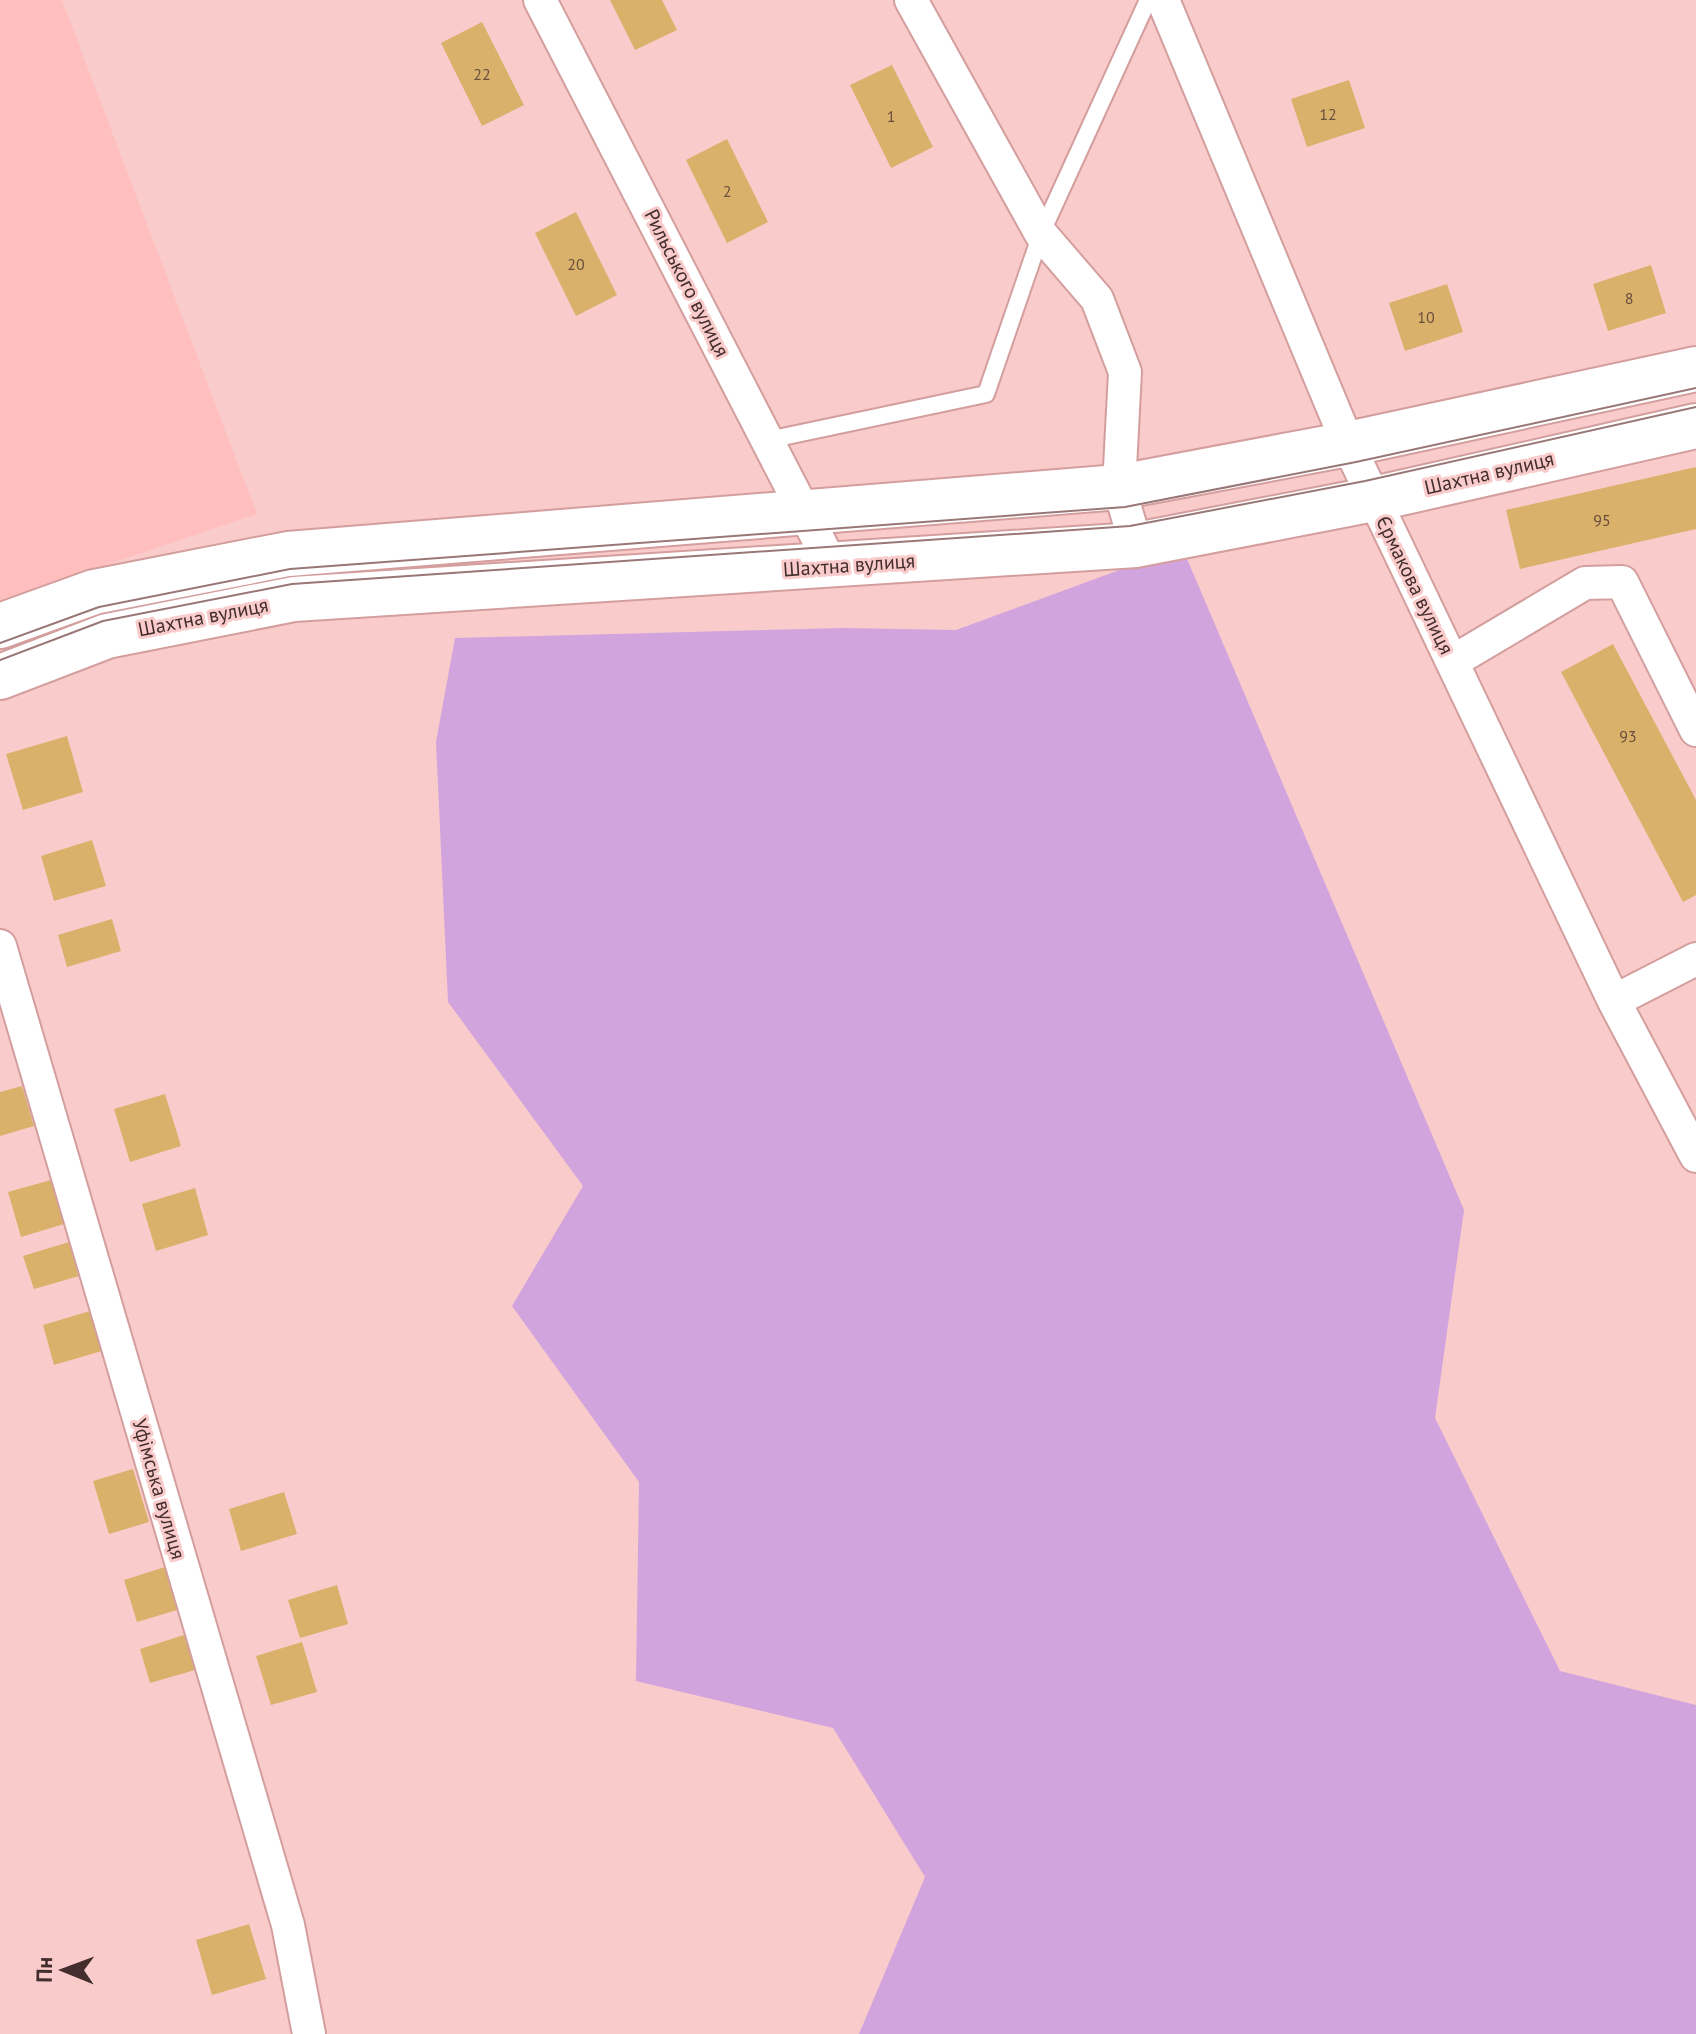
<svg xmlns="http://www.w3.org/2000/svg" width="1696" height="2034" font-family="'PT Sans',sans-serif">
  <style>
    .built { fill: #febfbe }
    .green { fill: #d2a4de }
    .building { fill: #dab16b }
    .lines { fill: none; stroke-linecap: round; stroke-linejoin: round }
    .service-casing { stroke: #d39e9d; stroke-width: 20 }
    .minor-casing { stroke: #d39e9d; stroke-width: 36 }
    .secondary-casing { stroke: #d39e9d; stroke-width: 48 }
    .service { stroke: #fff; stroke-width: 16 }
    .minor { stroke: #fff; stroke-width: 32 }
    .secondary { stroke: #fff; stroke-width: 44 }
    .tram { stroke: #987776; stroke-width: 2 }
    .labels { text-anchor: middle; dominant-baseline: central; stroke-width: 6; stroke-linejoin: round; paint-order: stroke }
    .number-label { font-size: 16px; fill: #694e3c }
    .street-label { font-size: 20px; fill: #432d2d; stroke: #f9cccb }
  </style>
  <rect width="100%" height="100%" fill="#f9cccb"/>
  <path class="built" d="M0,0h62l195,514 -257,87z"/>
  <path class="green" d="M1182,547l282,663 -29,208 125,253 136,34v329h-837l66,-157 -92,-149 -197,-47 3,-199 -127,-176 71,-120 -135,-184 -12,-260 19,-104 389,-10 112,2z"/>
  <path class="building" d="M610,0h52l15,30 -42,20z
    M482,22l42,83 -42,21 -41,-83z
    M892,65l41,82 -42,21 -41,-83z
    M1349,80l16,48 -58,19 -16,-48z
    M727,139l41,83 -41,21 -41,-83z
    M576,212l41,83 -41,21 -41,-83z
    M1651,265l15,48 -58,18 -15,-47z
    M1447,284l16,48 -58,19 -16,-48z
    M1696,467v62l-176,40 -14,-59z
    M1613,644l83,156v95l-13,7 -122,-230z
    M67,736l16,56 -60,18 -17,-56z
    M92,840l14,46 -52,15 -13,-45z
    M112,919l9,32 -54,16 -9,-32z
    M22,1086l12,40 -34,10v-44z
    M165,1094l16,52 -51,16 -16,-53z
    M51,1180l13,44 -43,13 -13,-45z
    M195,1188l13,47 -52,16 -14,-47z
    M69,1242l10,34 -45,13 -11,-33z
    M90,1311l12,40 -48,14 -11,-40z
    M133,1469l16,53 -40,12 -16,-53z
    M284,1492l13,42 -56,17 -12,-42z
    M165,1567l12,43 -40,12 -13,-42z
    M337,1585l11,39 -48,14 -12,-38z
    M184,1635l11,35 -45,13 -10,-34z
    M302,1642l15,50 -46,13 -15,-49z
    M249,1924l17,55 -54,16 -16,-55z"/>
  <g class="lines">
    <g class="service-casing">
      <path id="service" d="M768,440l218,-46 55,-160 107,-234"/>
    </g>
    <g class="minor-casing">
      <path id="minor" d="M540,0l292,566
        M911,0l130,234 56,65 28,73 -6,115 17,58
        M1163,0l185,444 266,557 82,155
        M1452,662l133,-79 37,-1 74,148
        M0,946l288,979 21,109
        M1614,1001l82,-42"/>
    </g>
    <g class="secondary-casing">
      <path id="secondary" d="M0,626l94,-34 194,-38 831,-67 229,-43 348,-75
        M0,677l107,-41 187,-37 842,-54 238,-46 322,-73"/>
    </g>
    <use href="#service" class="service"/>
    <use href="#minor" class="minor"/>
    <use href="#secondary" class="secondary"/>
    <path class="tram" d="M0,643l99,-36 191,-38 835,-62 231,-45 340,-74
      M0,660l103,-39 189,-37 838,-58 235,-45 331,-74"/>
  </g>
  <g class="labels">
    <g class="number-label">
      <text x="482" y="74">22</text>
      <text x="1328" y="114">12</text>
      <text x="891" y="116">1</text>
      <text x="727" y="191">2</text>
      <text x="576" y="264">20</text>
      <text x="1629" y="298">8</text>
      <text x="1426" y="317">10</text>
      <text x="1602" y="520">95</text>
      <text x="1628" y="736">93</text>
    </g>
    <g class="street-label">
      <text transform="translate(687 283) rotate(63)">Рильського вулиця</text>
      <text transform="translate(1489 473) rotate(-13)">Шахтна вулиця</text>
      <text transform="translate(849 565) rotate(-4)">Шахтна вулиця</text>
      <text transform="translate(1415 585) rotate(64)">Єрмакова вулиця</text>
      <text transform="translate(203 617) rotate(-11)">Шахтна вулиця</text>
      <text transform="translate(159 1489) rotate(74)">Уфімська вулиця</text>
    </g>
  </g>
  <g transform="translate(64 1970) rotate(271)" stroke="#f9cccb" stroke-width="6" paint-order="stroke">
  <path d="M0-6L14 30L0 20L-14 30Z" fill="#432d2d"/>
  <text y="-12" font-size="22" font-weight="bold" text-anchor="middle" fill="#432d2d">Пн</text>
  </g>
</svg>
